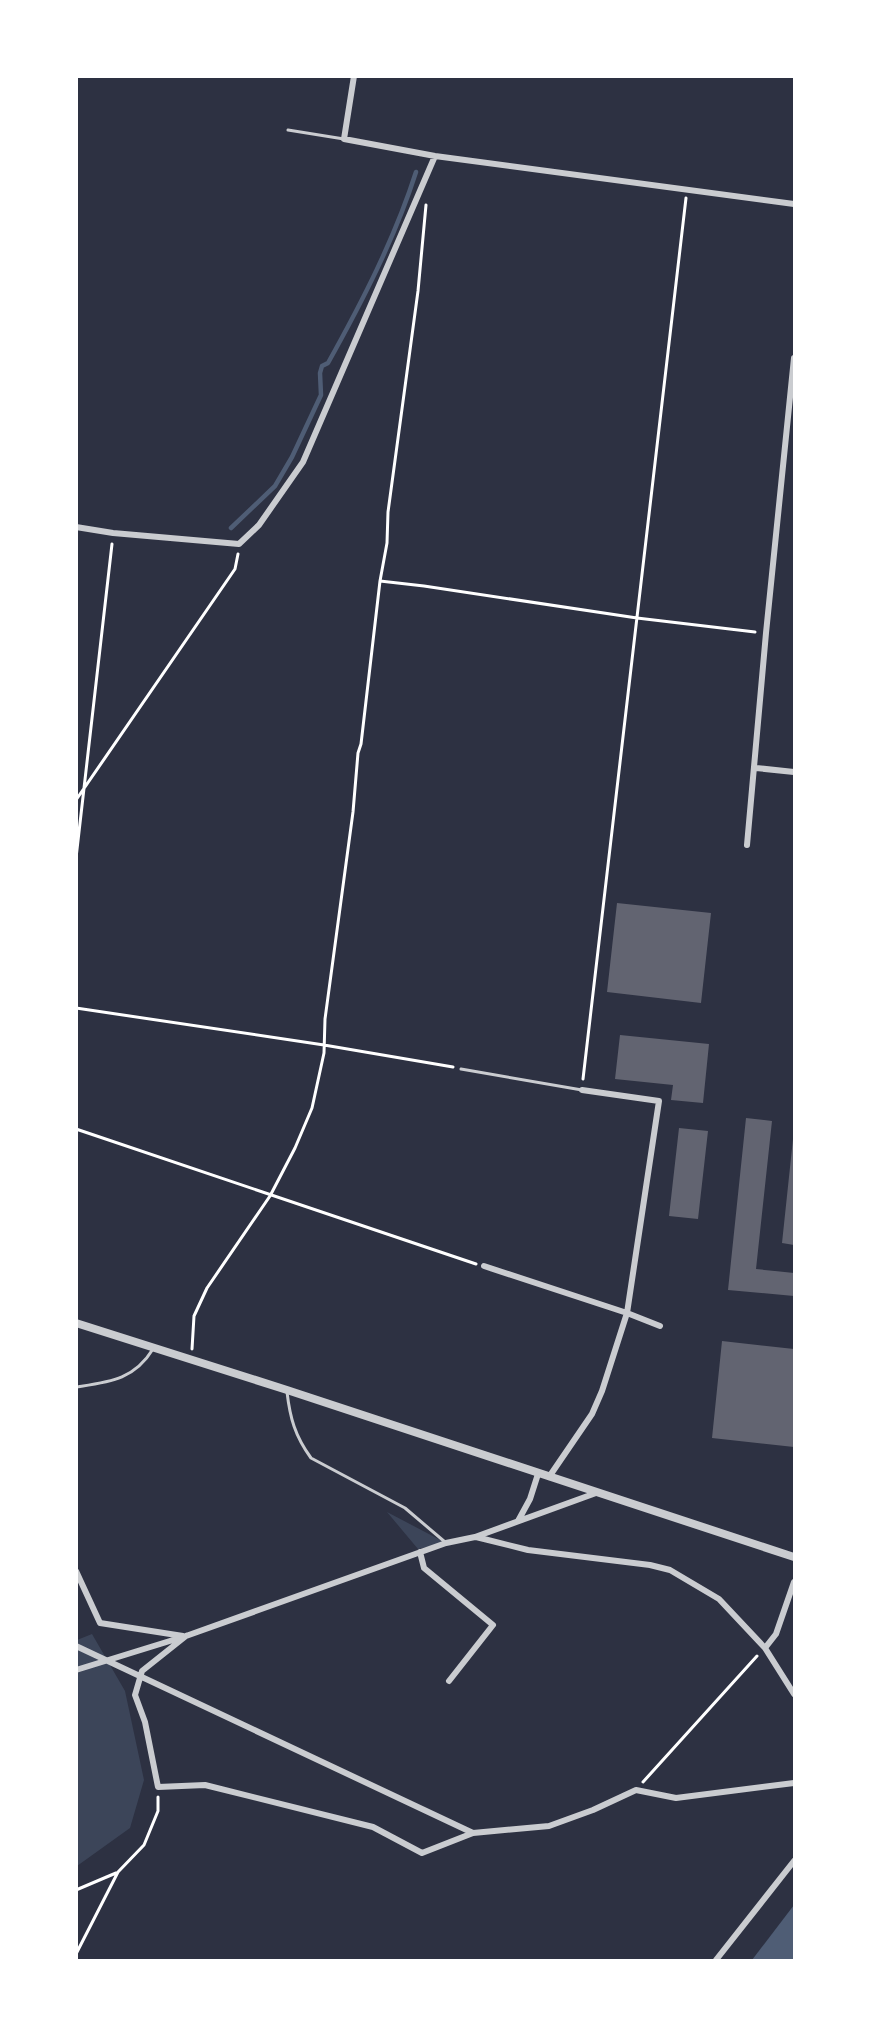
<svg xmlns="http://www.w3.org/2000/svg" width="871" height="2037" font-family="Lato,sans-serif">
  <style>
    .green { fill: #3c4559 }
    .water { fill: #4f5d75 }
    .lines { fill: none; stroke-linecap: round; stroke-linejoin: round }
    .stream { stroke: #4f5d75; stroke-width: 4.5 }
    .building { fill: #626471 }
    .path { stroke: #fff; stroke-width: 3 }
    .service { stroke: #caccd0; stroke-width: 3 }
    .minor { stroke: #caccd0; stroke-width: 6 }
    .tertiary { stroke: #caccd0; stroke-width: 8 }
  </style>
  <rect width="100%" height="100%" fill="#2d3142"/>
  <path class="green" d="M387,1512l59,31 -28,6z
    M92,1634l33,57 19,89 -14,48 -53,38v-226z"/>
  <path class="water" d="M794,1905v55h-42z"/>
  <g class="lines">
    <path class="stream" d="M231,528l44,-42 17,-29 29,-62 -1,-22 2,-7 6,-3c34,-61 67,-125 88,-191"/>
  </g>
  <path class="building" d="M617,903l94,10 -10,90 -94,-11z
    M620,1035l89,9 -6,59 -32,-3 2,-15 -58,-6z
    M746,1118l26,3 -16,148 38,4v23l-66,-6z
    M679,1128l29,3 -10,88 -29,-3z
    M793,1139h1v106l-12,-2z
    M722,1341l72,8v98l-82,-9z"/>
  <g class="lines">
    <path class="path" d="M380,581l44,5 213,32 118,14
      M76,800l159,-231 3,-15
      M76,858l36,-314
      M76,1008l248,37 129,22
      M583,1079l103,-881
      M76,1129l400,135
      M192,1349l2,-33 13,-28 63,-92 25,-48 17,-40 12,-55 1,-34 28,-207 5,-59 3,-9 19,-163 7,-38 1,-31 30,-221 8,-86
      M643,1782l114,-126
      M76,1890l40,-17
      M76,1954l42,-82 26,-27 14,-34v-14"/>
    <path class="service" d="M288,130l56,9
      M461,1069l121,21
      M76,1387c33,-5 58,-7 77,-38
      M287,1392c3,26 8,44 24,66l94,50 40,34"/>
    <path class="minor" d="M354,76l-10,63 91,17 359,48
      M76,527l37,6 126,11 20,-19 44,-63 132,-306
      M756,768l38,4
      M747,845l19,-212 28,-275
      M484,1266l143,47 33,13
      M549,1477l43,-63 10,-23 25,-78 32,-212 -77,-11
      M518,1521l12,-22 8,-25
      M476,1537l52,13 122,15 20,5 49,29 46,49 29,46
      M420,1552l4,16 69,57 -44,56
      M76,1571l24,52 83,13
      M186,1636l-44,35 -7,24 10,27 13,65 47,-2 168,42 49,26 51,-20 76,-7 44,-16 43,-20 40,8 118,-15
      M76,1646l397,187
      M765,1648l11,-14 18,-52
      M76,1670l110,-34 260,-93 29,-6 121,-44
      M716,1960l78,-99"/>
    <path class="tertiary" d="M76,1323l211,67 507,167"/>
  </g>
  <rect width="871" height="2037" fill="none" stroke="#ffffff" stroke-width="156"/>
</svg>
